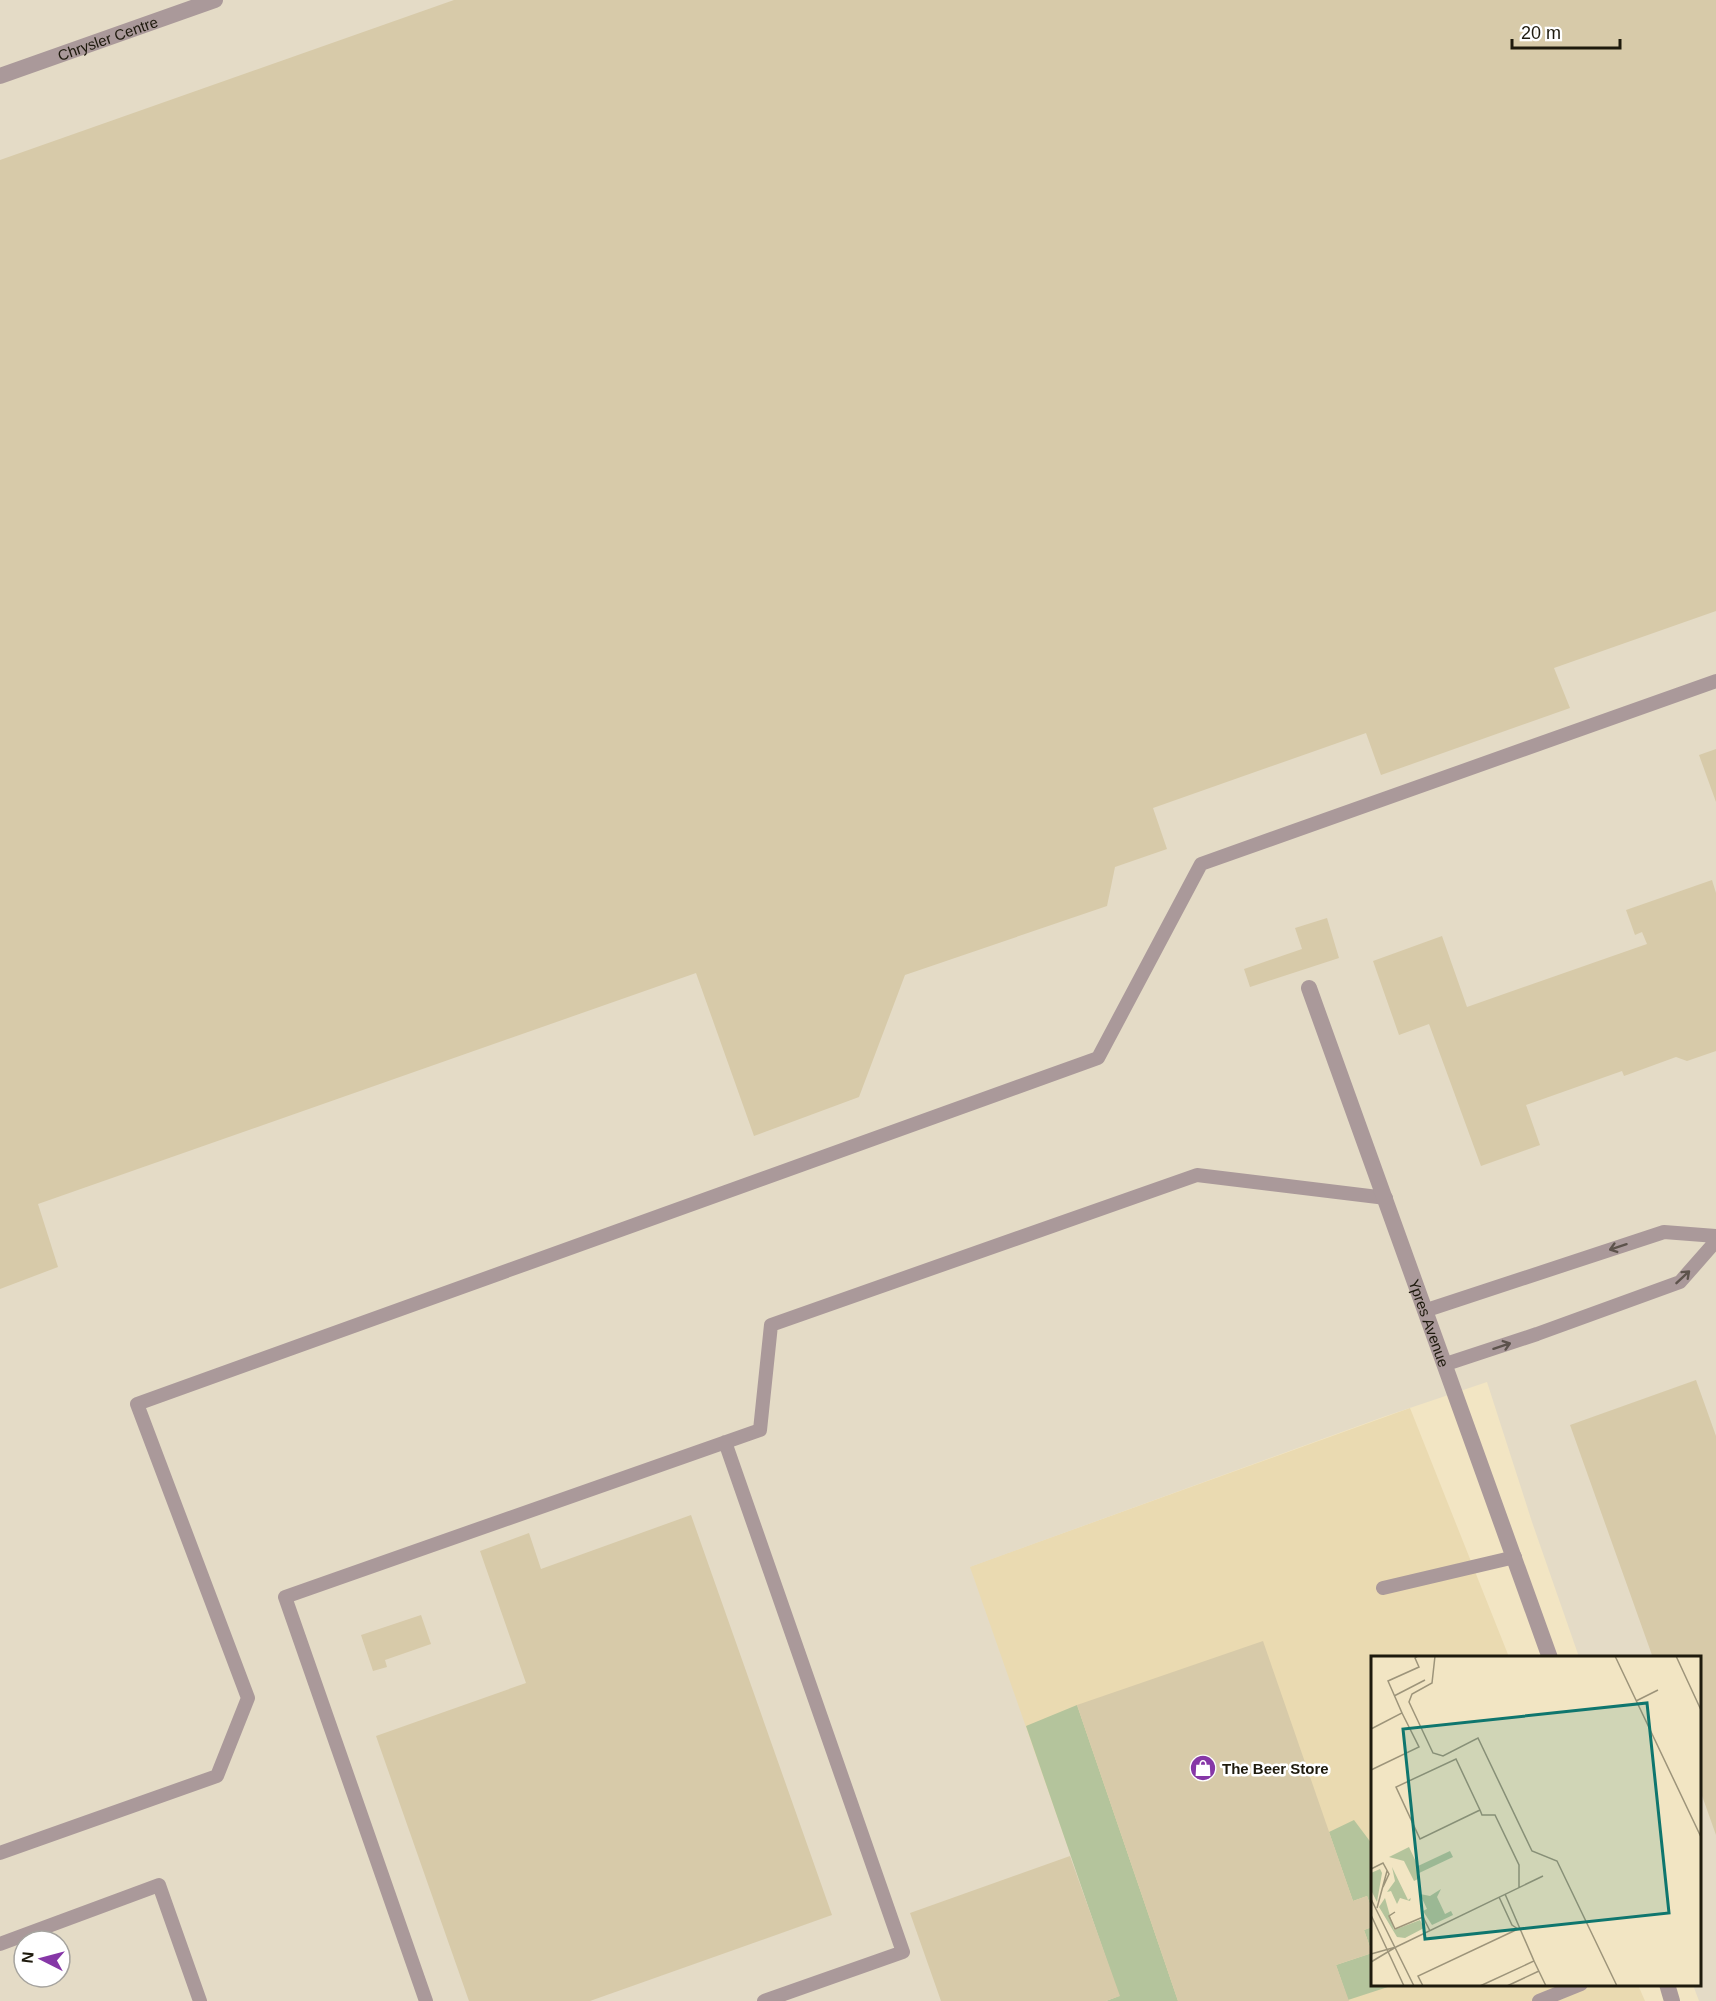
<svg xmlns="http://www.w3.org/2000/svg" width="1716" height="2001" font-family="Arial,sans-serif">
  <style>
    .built { fill: #eadab1 }
    .industrial { fill: #e4dbc6; fill-rule: evenodd }
    .green { fill: #b4c49c }
    .building { fill: #d7caa9 }
    .lines { fill: none; stroke-linecap: round; stroke-linejoin: round }
    .service { stroke: #aa999a; stroke-width: 14 }
    .minor { stroke: #aa999a; stroke-width: 16 }
    .tertiary { stroke: #aa999a; stroke-width: 16 }
    .oneway { stroke: #5d534c }
    .labels { text-anchor: middle; dominant-baseline: central; stroke-width: 5; stroke-linejoin: round; paint-order: stroke }
    .street-label { font-size: 15px; fill: #1e1a0d; stroke: #fff }
    .poi-label { font-size: 15px; font-weight: bold; fill: #1e1a0d; stroke: #fff; text-anchor: start }
    .inset-road { fill: none; stroke: #9d947a; stroke-width: 1.5 }
    .view { fill: #0f766e; fill-opacity: 0.15; stroke: #0f766e; stroke-width: 3 }
    .inset-edge { fill: none; stroke: #1e1a0d; stroke-width: 3 }
  </style>
  <rect width="100%" height="100%" fill="#f2e5c3"/>
  <path class="built" d="M1410,1408l99,249 -137,1v326l266,1 7,16h-539l13,-5 -150,-429z"/>
  <path class="industrial" d="M0,0h1716v2001h-17l-6,-16 7,-1v-326l-121,-1 -47,-135 -45,-140 -104,35 -413,150 150,429 -14,5h-1106zM24,1941h36v36h-36z"/>
  <path class="green" d="M1077,1705l101,296h-72l13,-5 -93,-270z
    M1354,1820l18,24v66l-5,-14 -14,5 -24,-69z
    M1372,1927v57l22,1 -46,15 -12,-35 36,-12 -8,-23z"/>
  <path class="building" d="M454,0h1262v611l-162,57 16,40 -189,67 -15,-42 -213,75 14,41 -52,18 -8,39 -202,69 -46,122 -105,39 -58,-163 -658,231 20,63 -58,22v-1129z
    M1716,749v53l-17,-47z
    M1712,880l4,13v158l-29,10 -11,-4 -52,19 -2,-5 -96,34 14,40 -59,21 -52,-142 -30,11 -26,-74 69,-25 25,71 180,-63 -5,-12 -7,3 -9,-25z
    M1327,918l12,40 -89,29 -6,-18 58,-20 -7,-21z
    M1696,1380l20,56v399l-16,-45v-132h-47l-83,-233z
    M691,1515l141,400 -242,86h-121l-93,-265 150,-53 -46,-132 49,-18 12,36z
    M421,1615l10,29 -46,16 2,7 -14,4 -12,-36z
    M1263,1641l90,260 14,-5 5,14v17l-8,3 8,23 -36,12 13,36h-171l-101,-296z
    M1070,1856l50,140 -14,5h-165l-31,-88z"/>
  <g class="lines">
    <path class="service" d="M1427,1310l237,-78 52,4
      M1446,1364l91,-30 143,-52 36,-41
      M725,1442l178,510 -139,49
      M1383,1588l132,-31
      M0,1853l217,-77 31,-78 -111,-294 961,-346 103,-194 515,-183
      M0,1944l159,-59 41,116
      M426,2001l-141,-404 475,-167 11,-105 426,-150 189,23
      M1539,2001l42,-17"/>
    <g class="minor">
      <path id="s1" d="M1309,988l241,670"/>
      <path d="M1667,1984l5,17"/>
    </g>
    <path class="tertiary" id="s2" d="M0,76l215,-76"/>
  </g>
  <defs><path id="oneway-shaft" d="M-6 0H5M1.5-3L5.5 0L1.5 3" fill="none" stroke-width="1.6" stroke-linecap="round" stroke-linejoin="round" transform="scale(1.5)"/></defs>
  <g class="oneway">
    <use href="#oneway-shaft" transform="translate(1618 1247) rotate(162)"/>
    <use href="#oneway-shaft" transform="translate(1683 1277) rotate(-43)"/>
    <use href="#oneway-shaft" transform="translate(1502 1346) rotate(-18)"/>
  </g>
  <defs>
    <g id="shop-disc" transform="scale(1.35)"><circle r="9.5" fill="#8637a7" stroke="#fff"/><path d="M-5-2.5h2.3a2.7 3.5 0 0 1 5.4 0H5L5.5 6h-11ZM-1.5-2.5h3a1.5 2.3 0 0 0-3 0Z" fill="#fff"/></g>
  </defs>
  <g fill-rule="evenodd">
    <use href="#shop-disc" x="1203" y="1768"/>
  </g>
  <g class="labels">
    <g class="street-label">
      <text stroke="none"><textPath href="#s2" startOffset="114">Chrysler Centre</textPath></text>
      <text stroke="none"><textPath href="#s1" startOffset="356">Ypres Avenue</textPath></text>
    </g>
    <g class="poi-label">
      <text x="1222" y="1768">The Beer Store</text>
    </g>
  </g>
  <g transform="translate(1371 1656)">
    <rect width="330" height="330" fill="#f2e5c3"/>
    <path d="M38,191l9,19 32,-15 3,6 -36,17 1,5 -4,2 -10,-20 -15,-4zM21,211l16,33 3,-2 -1,3 -10,-3 -3,6 -6,-13 -4,1 8,-11zM9,213l2,4 -5,29 -6,-12v-17zM70,233l-4,8 8,17 6,-3 2,4 -21,10 -9,-14 4,-2 -7,-15 10,2zM14,242l9,32 26,-10 4,8 -19,10 -8,-1 -18,-30z" fill="#b4c49c"/>
    <path class="inset-road" d="M64,0l-3,27 -20,11 -3,8 24,51 10,3 35,-18 54,113 25,10 60,125M244,0l86,181M305,0l25,54M23,40l31,-16M265,45l22,-11M0,73l31,-16 -14,-32 31,-14 -4,-9 3,-2M0,114l48,-23 -17,-34M109,154l-60,29 -24,-52 60,-28 24,51 2,5h13l24,50v23M0,213l12,-6 6,11 -6,13M128,241l13,28 6,4M0,243l43,87M6,252l10,-37M24,256l-6,4 6,13 28,-12 7,14M0,259l33,71M25,291l147,-71M0,298l25,-7M163,305l12,25M0,306l25,-15M52,330l-5,-10 100,-47M109,330l54,-25 -29,-67M136,330l32,-15"/>
    <path class="view" d="M276,47l22,210 -244,26 -22,-210z"/>
    <rect width="330" height="330" class="inset-edge"/>
  </g>
  <g transform="translate(42 1959) rotate(276)"><circle r="28" fill="#ffffff" stroke="#a5a39e" stroke-width="1.5"/>
  <path d="M0-4.5L10 22L0 15L-10 22Z" fill="#8637a7"/>
  <text y="-9" font-size="16" font-weight="bold" text-anchor="middle" fill="#1e1a0d">N</text>
  </g>
  <path d="M1512 39v9h108v-9" fill="none" stroke="#1e1a0d" stroke-width="3"/>
  <text x="1521" y="39" font-size="18" fill="#1e1a0d" stroke="#ffffff" stroke-width="4.5" paint-order="stroke">20 m</text>
</svg>
